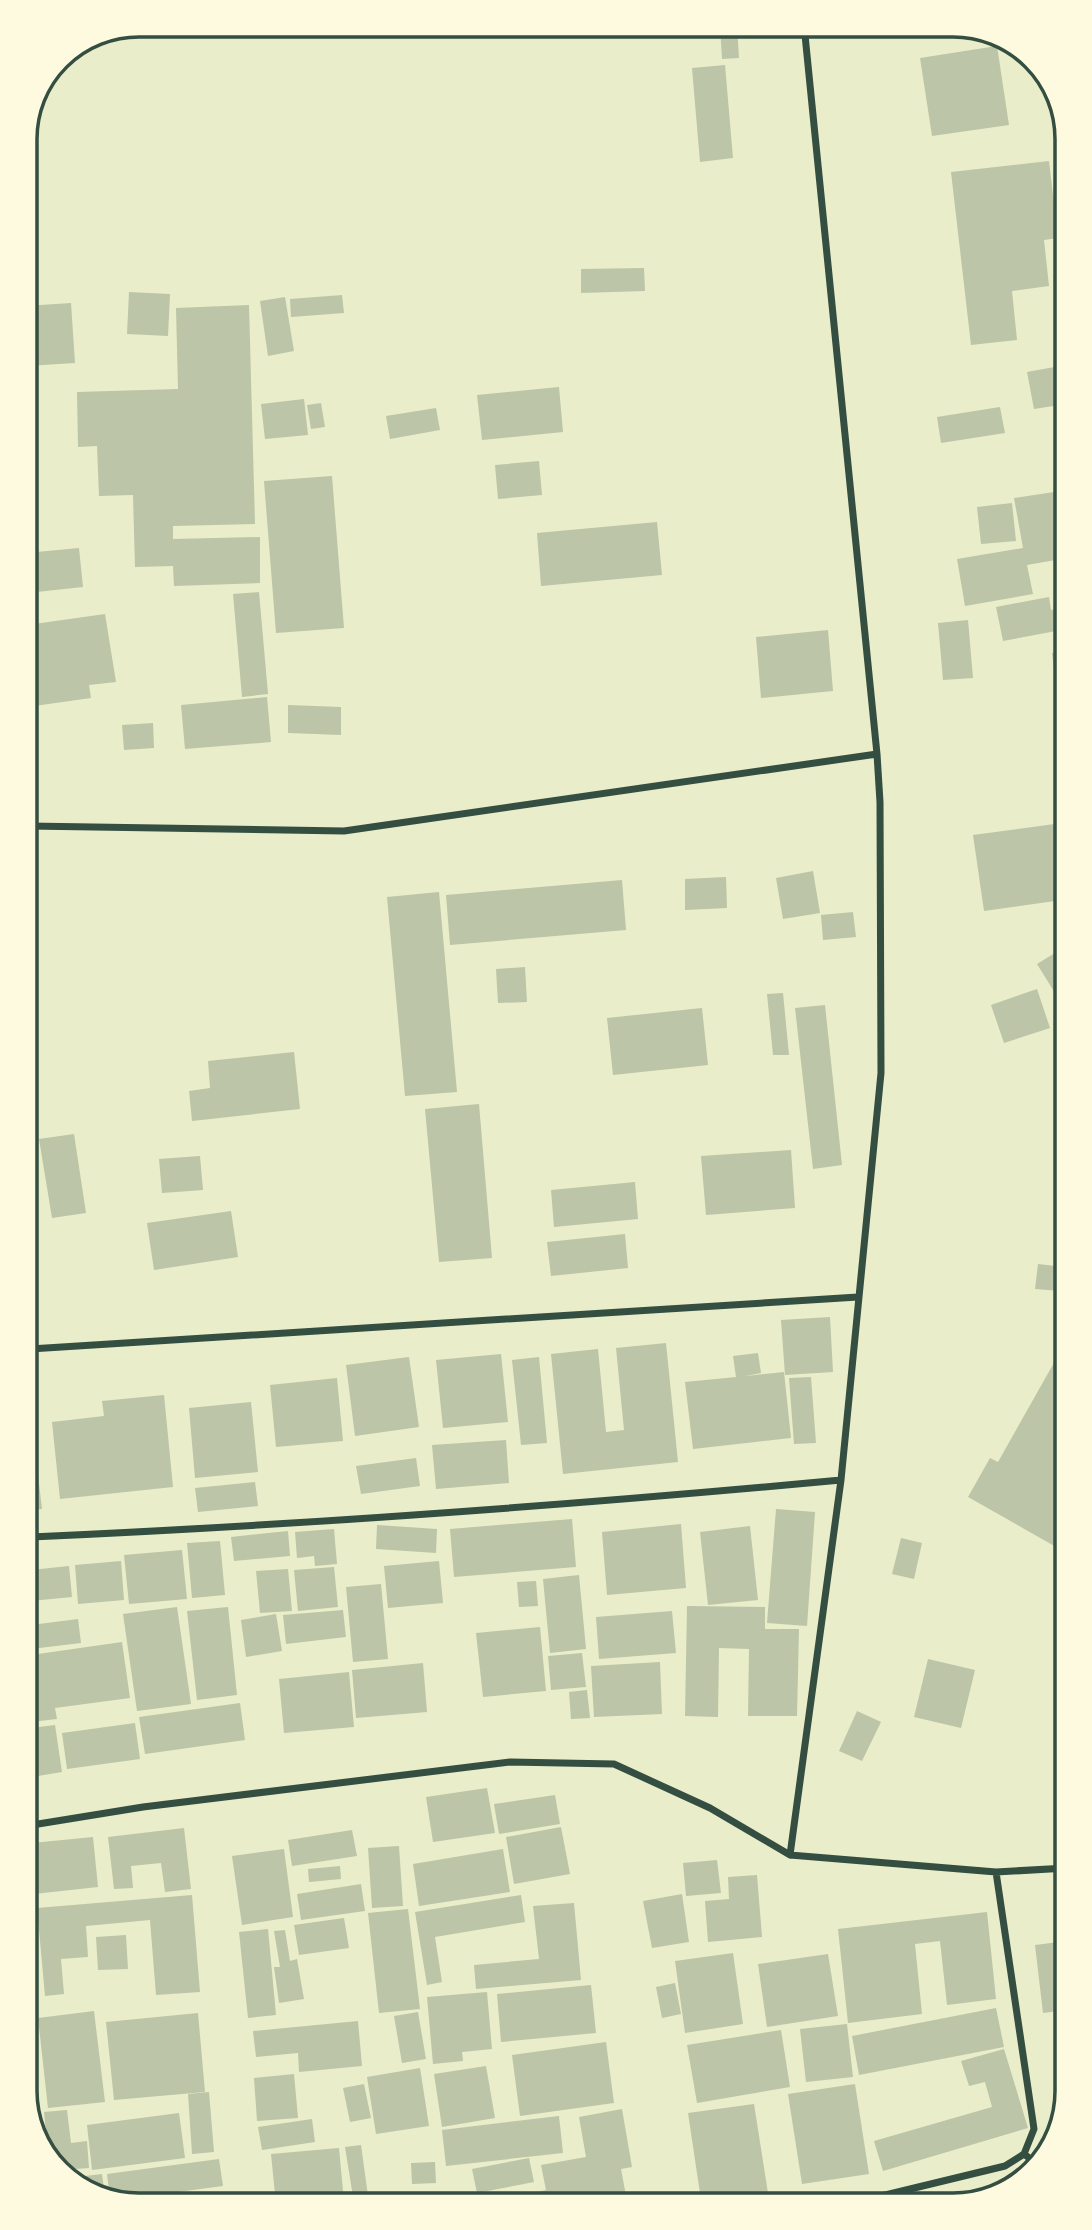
<svg xmlns="http://www.w3.org/2000/svg" width="1092" height="2230" font-family="Ubuntu,sans-serif">
  <style>
    .building { fill: #bcc5a7 }
    .lines { fill: none; stroke-linecap: round; stroke-linejoin: round }
    .minor { stroke: #344e41; stroke-width: 7 }
    .rim { fill: none; stroke: #344e41; stroke-width: 3.5 }
  </style>
  <rect width="100%" height="100%" fill="#e9edc9"/>
  <path class="building" d="M720,25h17l2,33 -17,1z
    M997,46l12,79 -77,11 -12,-78z
    M725,65l8,93 -33,4 -8,-94z
    M1049,161l9,77 -14,2 5,46 -37,5 5,49 -46,5 -20,-173z
    M644,268l1,23 -64,2v-24z
    M129,292l41,2 -2,42 -41,-2z
    M342,295l2,18 -53,4 -1,-18z
    M285,297l9,54 -26,5 -8,-55z
    M71,303l4,60 -49,3 -1,-60z
    M249,305l6,219 -82,2v13l87,-2v46l-86,3 -1,-20 -38,1 -2,-72 -34,1 -2,-50 -19,1 -1,-55 101,-3 -2,-81z
    M1060,366v39l-26,4 -7,-37z
    M559,387l4,45 -81,8 -5,-45z
    M304,399l4,36 -43,4 -4,-35z
    M321,403l4,24 -14,2 -4,-24z
    M1000,407l5,26 -64,10 -4,-26z
    M436,408l4,22 -50,9 -4,-23z
    M539,461l3,34 -44,4 -3,-34z
    M332,476l12,152 -68,5 -12,-152z
    M1061,491v37l-4,1 4,30 -34,6 6,29 -68,12 -8,-47 66,-11 -9,-50z
    M1012,503l4,38 -35,3 -4,-37z
    M657,522l5,53 -121,11 -4,-53z
    M79,548l4,39 -56,6 -1,-40z
    M259,592l9,102 -26,3 -9,-103z
    M1049,597l2,13 10,-2v35l-2,1 -3,-13 -53,10 -7,-34z
    M105,614l11,68 -27,3 2,13 -64,9v-82z
    M968,620l5,58 -30,2 -5,-57z
    M828,630l5,61 -72,7 -5,-61z
    M1061,651v26l-6,1 -3,-25z
    M267,697l4,45 -86,7 -4,-44z
    M288,705l53,2v28l-53,-2z
    M153,723l1,25 -30,2 -2,-25z
    M1062,823v77l-78,11 -11,-76z
    M813,871l7,42 -37,6 -7,-41z
    M726,877l1,31 -42,2v-31z
    M622,880l4,50 -176,15 -4,-50z
    M439,892l18,200 -52,4 -18,-199z
    M853,912l3,25 -33,3 -2,-25z
    M1063,948v58l-26,-42z
    M525,967l2,35 -29,1 -2,-34z
    M1037,989l13,39 -46,15 -13,-38z
    M783,993l6,62h-16l-6,-61z
    M825,1005l17,160 -29,4 -18,-161z
    M702,1008l6,57 -95,10 -6,-57z
    M294,1052l6,57 -108,12 -3,-30 21,-3 -2,-27z
    M479,1104l13,154 -53,4 -14,-153z
    M74,1134l12,79 -34,5 -13,-79z
    M791,1150l4,58 -89,7 -5,-59z
    M200,1156l3,34 -41,3 -3,-34z
    M635,1182l3,37 -84,8 -3,-37z
    M231,1211l7,46 -84,13 -7,-47z
    M625,1234l3,34 -77,8 -4,-34z
    M1038,1264l26,3 -3,24 -26,-2z
    M830,1317l3,55 -48,3 -4,-55z
    M666,1343l12,119 -115,12 -12,-120 47,-5 8,83 18,-2 -8,-82z
    M1064,1345l1,205v2l-97,-55 22,-39 8,4z
    M758,1353l3,20 -15,3 38,-4 7,66 -98,11 -8,-67 51,-5 -3,-21z
    M501,1354l7,68 -65,6 -7,-68z
    M409,1357l10,70 -64,9 -9,-71z
    M539,1357l8,86 -26,2 -9,-85z
    M811,1377l5,66 -22,1 -5,-66z
    M337,1378l6,63 -67,6 -6,-62z
    M164,1395l9,92 -113,12 -8,-77 52,-6 -2,-15z
    M251,1402l7,70 -63,6 -6,-70z
    M506,1440l3,43 -73,6 -4,-44z
    M30,1458h6l6,51 -12,1z
    M416,1458l4,28 -59,8 -5,-28z
    M255,1482l3,24 -60,6 -3,-24z
    M776,1509l39,3 -8,114 -40,-3z
    M572,1519l4,48 -122,10 -4,-48z
    M681,1524l5,64 -79,7 -5,-63z
    M377,1525l60,4 -1,24 -60,-4z
    M750,1526l8,74 -50,5 -8,-73z
    M334,1529l3,35 -22,2 -1,-10 -17,2 -2,-26z
    M288,1531l2,25 -56,5 -3,-24z
    M901,1538l21,5 -8,36 -22,-5z
    M220,1541l5,54 -33,3 -5,-55z
    M182,1550l5,49 -58,5 -5,-49z
    M121,1561l3,39 -46,4 -3,-39z
    M439,1561l4,42 -55,5 -4,-42z
    M69,1566l3,31 -41,4v-31z
    M334,1567l4,40 -40,4 -4,-41z
    M288,1569l4,42 -32,2 -4,-42z
    M579,1575l7,74 -36,4 -7,-74z
    M536,1581l2,25 -19,1 -2,-25z
    M381,1584l7,75 -35,3 -7,-75z
    M687,1606l78,1v22h34l-2,87h-49l1,-67 -30,-1 -1,69 -33,-1z
    M177,1607l14,97 -54,7 -14,-97z
    M228,1607l9,88 -40,5 -10,-89z
    M343,1610l3,27 -60,7 -3,-29z
    M672,1611l4,42 -77,6 -3,-42z
    M276,1614l6,37 -36,6 -5,-37z
    M78,1619l3,24 -50,6v-24z
    M540,1627l6,64 -63,6 -7,-64z
    M122,1642l8,56 -75,10 2,11 -26,3v-67z
    M582,1653l4,34 -35,3 -3,-34z
    M928,1659l47,11 -14,58 -47,-11z
    M660,1662l2,52 -68,3 -3,-51z
    M423,1663l4,49 -71,6 -4,-48z
    M349,1672l5,55 -70,6 -5,-54z
    M587,1690l3,28 -19,1 -2,-27z
    M240,1703l5,37 -100,14 -6,-37z
    M857,1711l24,11 -19,39 -23,-10z
    M135,1723l5,36 -73,10 -5,-36z
    M55,1725l7,47 -30,5 -1,-49z
    M487,1788l8,45 -62,9 -7,-45z
    M555,1795l5,29 -61,10 -5,-30z
    M561,1827l9,47 -56,10 -8,-47z
    M184,1828l7,61 -26,3 -4,-29 -30,3 2,22 -19,1 -6,-52z
    M352,1830l5,26 -65,10 -4,-26z
    M93,1837l5,50 -64,7 -2,-51z
    M399,1846l4,60 -31,2 -4,-60z
    M284,1849l9,68 -51,8 -10,-69z
    M503,1849l7,43 -91,14 -6,-42z
    M717,1860l4,33 -35,3 -3,-33z
    M340,1866l1,13 -32,3 -1,-13z
    M757,1875l5,62 -54,5 -3,-41 24,-2 -1,-22z
    M361,1884l4,27 -64,9 -4,-26z
    M682,1894l7,48 -37,6 -9,-47z
    M192,1895l8,97 -44,3 -6,-75 -64,6 2,31 -27,2 3,35 -19,2 -8,-88z
    M521,1895l4,27 -90,15 7,45 -15,3 -12,-73z
    M574,1903l7,77 -105,9 -2,-24 65,-6 -6,-53z
    M408,1909l12,100 -41,4 -11,-100z
    M987,1912l9,87 -49,6 -7,-64 -25,3 7,70 -74,9 -10,-94z
    M344,1918l5,30 -50,7 -5,-30z
    M268,1929l8,86 -28,3 -9,-86z
    M285,1930l5,31 7,-2 7,40 -25,4 -5,-36h6l-6,-36z
    M126,1935l2,34 -30,1 -2,-33z
    M1067,1941v69l-24,3 -8,-68z
    M733,1953l10,71 -58,9 -10,-72z
    M828,1954l10,62 -71,11 -9,-63z
    M675,1983l6,31 -19,4 -6,-31z
    M591,1985l5,48 -95,9 -4,-48z
    M487,1992l5,57 -30,3 1,9 -30,3 -6,-67z
    M996,2008l8,39 -145,28 -7,-39z
    M94,2011l11,91 -57,6 -10,-90z
    M418,2012l8,47 -24,4 -8,-47z
    M198,2013l7,79 -91,8 -8,-78z
    M358,2021l4,45 -63,6 -1,-19 -42,4 -3,-26z
    M847,2024l6,53 -47,5 -6,-53z
    M781,2030l9,57 -93,16 -10,-58z
    M606,2042l8,61 -94,13 -8,-61z
    M1004,2049l24,79 -145,43 -9,-30 118,-34 -7,-25 -16,4 -8,-25z
    M486,2066l9,52 -53,9 -8,-53z
    M420,2068l9,58 -53,8 -9,-57z
    M294,2074l4,44 -41,3 -3,-43z
    M364,2084l7,34 -21,4 -7,-34z
    M855,2084l14,90 -67,10 -14,-90z
    M209,2092l5,60 -22,2 -4,-60z
    M754,2104l14,89 -42,7h-25l-13,-87z
    M622,2109l10,58 -11,2 6,32 -140,1 59,-12 -5,-25 45,-8 -7,-40z
    M67,2110l4,33 16,-2 2,27 -27,2 -14,-17 -4,-41z
    M179,2113l6,45 -93,12 -5,-45z
    M559,2116l4,37 -117,13 -4,-36z
    M312,2119l3,23 -53,8 -4,-23z
    M361,2145l8,58h-15l-9,-56z
    M339,2148l5,54 -68,2 -5,-50z
    M529,2158l5,24 -57,11 -5,-24z
    M219,2159l4,27 -106,14 -7,-2 -3,-24z
    M435,2162l1,21 -24,1 -1,-21z
    M102,2174l3,22 -30,-10 -7,-8z
    M982,2191l1,6h-26v-1z
    M450,2196l1,6h-29v-1z"/>
  <g class="lines">
    <path class="minor" d="M804,25l73,729 3,48 1,271 -40,407 -51,375 206,17 71,-4
      M28,826l316,5 533,-77
      M30,1349l828,-52
      M31,1537c270,-12 540,-32 810,-57
      M32,1825l111,-18 367,-45 104,2 96,44 80,47
      M1024,2154l13,10
      M873,2198l132,-32 19,-12 10,-25 -38,-257"/>
  </g>
  <path d="M0 0H1092V2230H0ZM139 37H953A102 102 0 0 1 1055 139V2091A102 102 0 0 1 953 2193H139A102 102 0 0 1 37 2091V139A102 102 0 0 1 139 37Z" fill="#fefae0" fill-rule="evenodd"/>
  <path class="rim" d="M139 37H953A102 102 0 0 1 1055 139V2091A102 102 0 0 1 953 2193H139A102 102 0 0 1 37 2091V139A102 102 0 0 1 139 37Z"/>
</svg>
